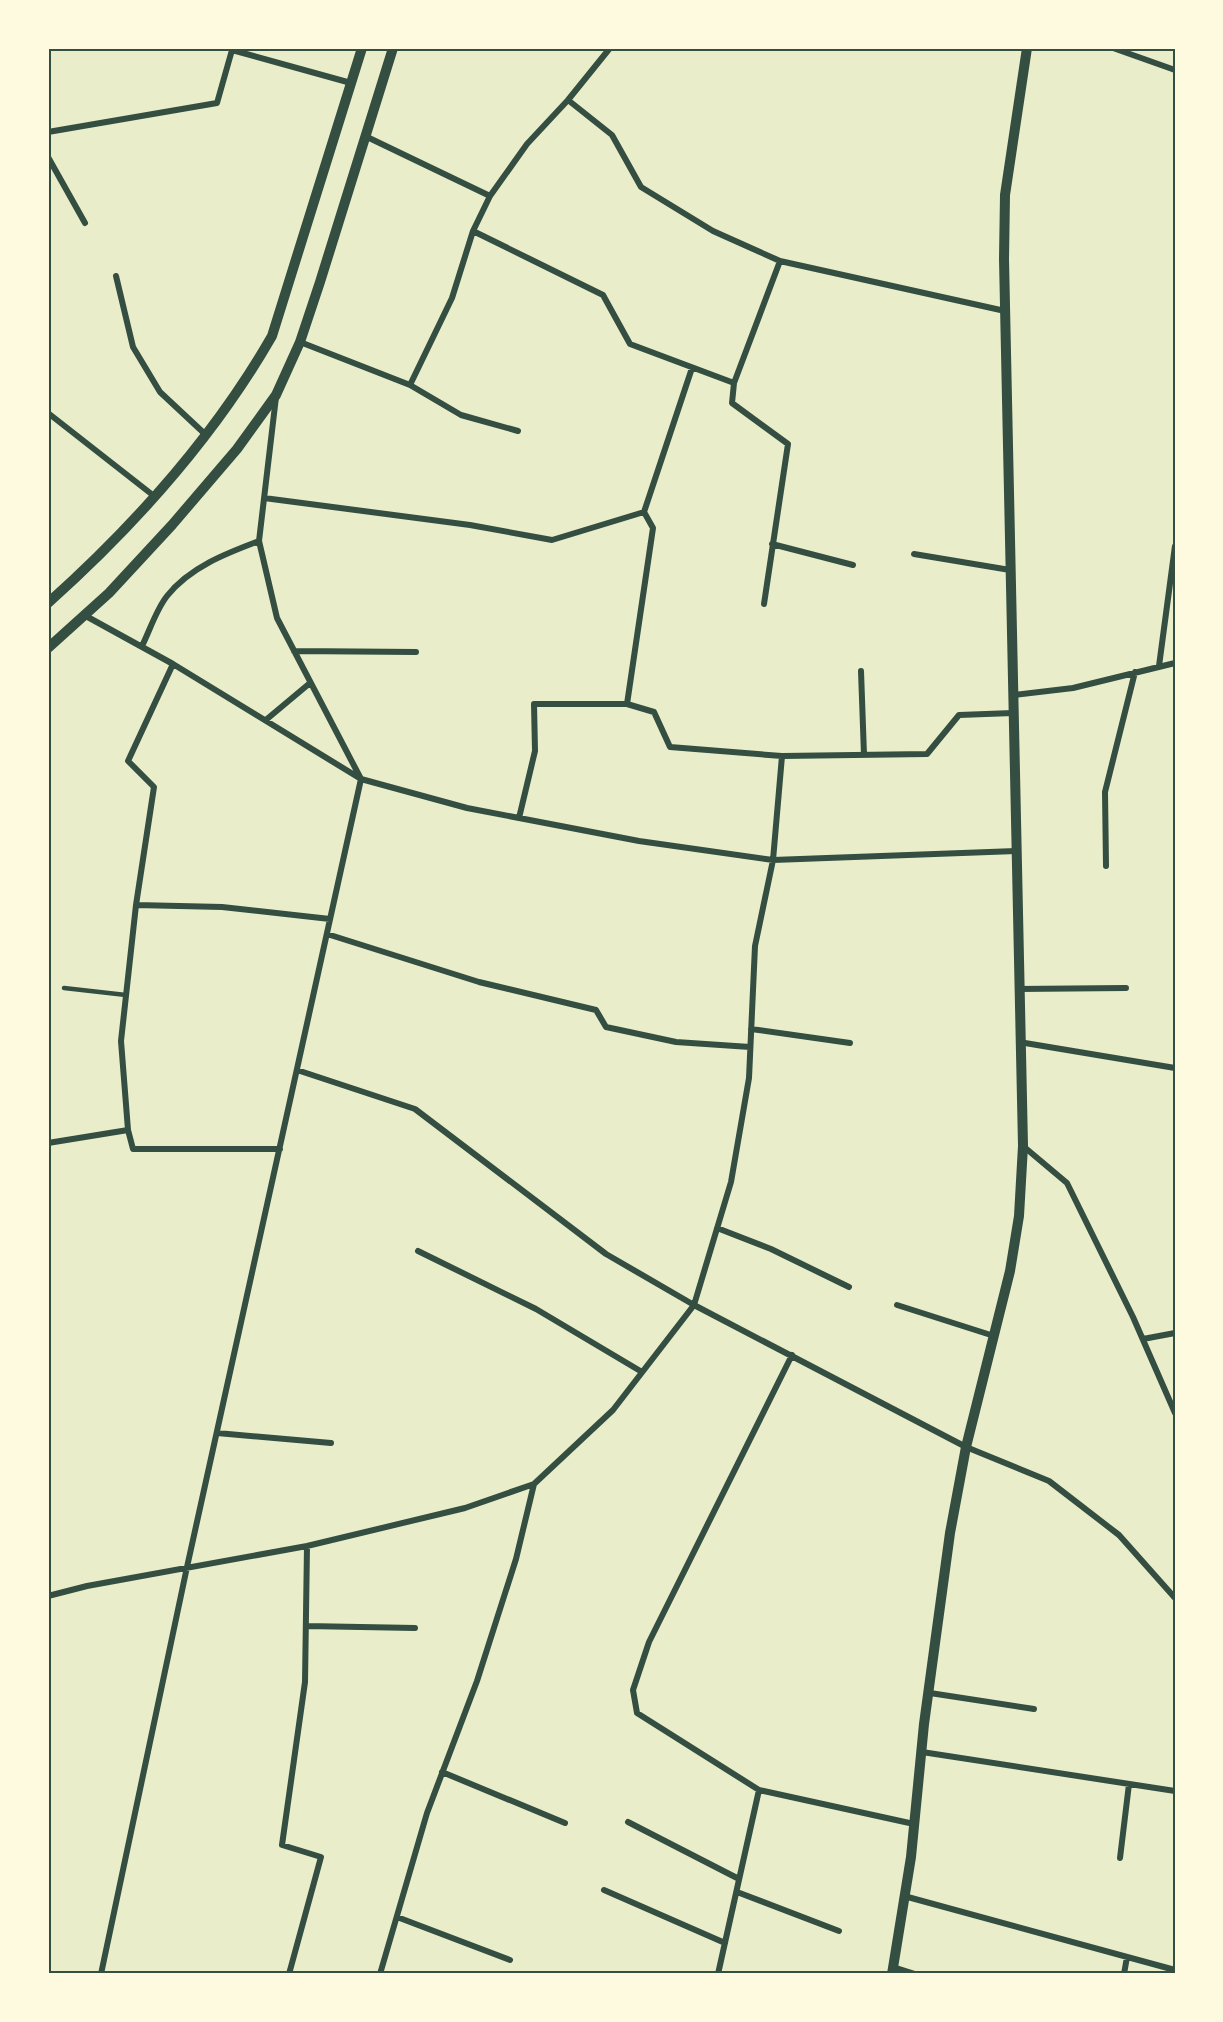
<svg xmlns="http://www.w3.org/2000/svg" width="1223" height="2022" font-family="Poppins,sans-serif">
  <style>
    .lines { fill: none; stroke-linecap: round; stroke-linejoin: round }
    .service { stroke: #344e41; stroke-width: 4.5 }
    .minor { stroke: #344e41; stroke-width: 6 }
    .tertiary { stroke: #344e41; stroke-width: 10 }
    .neatline { fill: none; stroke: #344e41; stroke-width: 2 }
  </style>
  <rect width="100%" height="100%" fill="#e9edc9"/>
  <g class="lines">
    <path class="service" d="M64,988l62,7"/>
    <path class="minor" d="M1113,48l62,22
      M568,100l44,35 29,52 72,44 67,30
      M48,132l169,-29 15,-53 119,33
      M365,136l125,60 -17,35 130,64 27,49 104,39 46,-122 225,50
      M48,157l37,66
      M490,196l37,-52 41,-44 42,-52
      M116,276l17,71 27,45 46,43
      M300,342l110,43 42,-87 21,-67
      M734,383l-2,20 56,41 -24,160
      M410,385l51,30 57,16
      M48,413l106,83
      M264,498l206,27 82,15 92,-28
      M772,544l81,21
      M914,554l96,16
      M84,615l89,49 188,115 106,29 172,33 134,19 243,-9
      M142,646c8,-16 14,-36 25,-50 23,-29 60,-43 92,-55
      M294,651l122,1
      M1159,666l16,-120
      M861,671l3,84
      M1013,695l60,-7 102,-25
      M627,704l26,-176 -9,-16 48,-144
      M267,719l43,-36
      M782,756l145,-2 32,-39 54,-2
      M1106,866l-1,-74 30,-120
      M136,905l86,2 108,12
      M327,934l152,48 117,28 10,17 70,15 74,5
      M1018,989l108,-1
      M751,1029l99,14
      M1019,1042l156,26
      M297,1070l118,39 191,145 88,51 272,142 83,34 70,54 56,63
      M128,1130l-7,-89 15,-136 18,-118 -26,-26 45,-97
      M48,1143l80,-13 5,19h147
      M1023,1146l44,37 66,134 42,96
      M717,1228l54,21 78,38
      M418,1251l118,58 106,63
      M897,1305l97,31
      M1143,1339l32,-6
      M792,1355l-143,287 -16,48 4,23 122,77 155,34
      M217,1433l114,10
      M48,1596l39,-10 220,-40 158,-38 69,-24 79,-74 81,-105 37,-123 18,-104 6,-132 18,-86 9,-104 -112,-9 -16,-35 -27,-8h-93l1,47 -16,67
      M306,1626l109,2
      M930,1693l104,16
      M922,1752l253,39
      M442,1772l123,51
      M628,1822l111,57
      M1120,1858l9,-74
      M604,1890l121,53
      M737,1892l102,39
      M904,1896l271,74
      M397,1917l113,43
      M893,1967l22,7
      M101,1974l86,-407 174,-788 -84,-161 -18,-77 17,-144
      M289,1974l32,-117 -39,-12 23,-163 2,-136
      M380,1974l47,-161 50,-132 39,-122 18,-75
      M718,1974l41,-184
      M1124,1974l3,-17"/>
    <path class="tertiary" d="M48,603c86,-77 166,-166 224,-267l90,-288
      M48,648l61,-55 63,-68 65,-76 39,-54 24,-53 20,-60 73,-234
      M892,1974l19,-117 13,-133 26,-191 16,-86 44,-176 9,-55 4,-70 -19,-887 1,-64 22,-147"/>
  </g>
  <rect width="1223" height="2022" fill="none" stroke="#fefae0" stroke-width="99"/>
  <rect x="50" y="50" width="1124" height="1922" class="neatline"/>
</svg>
